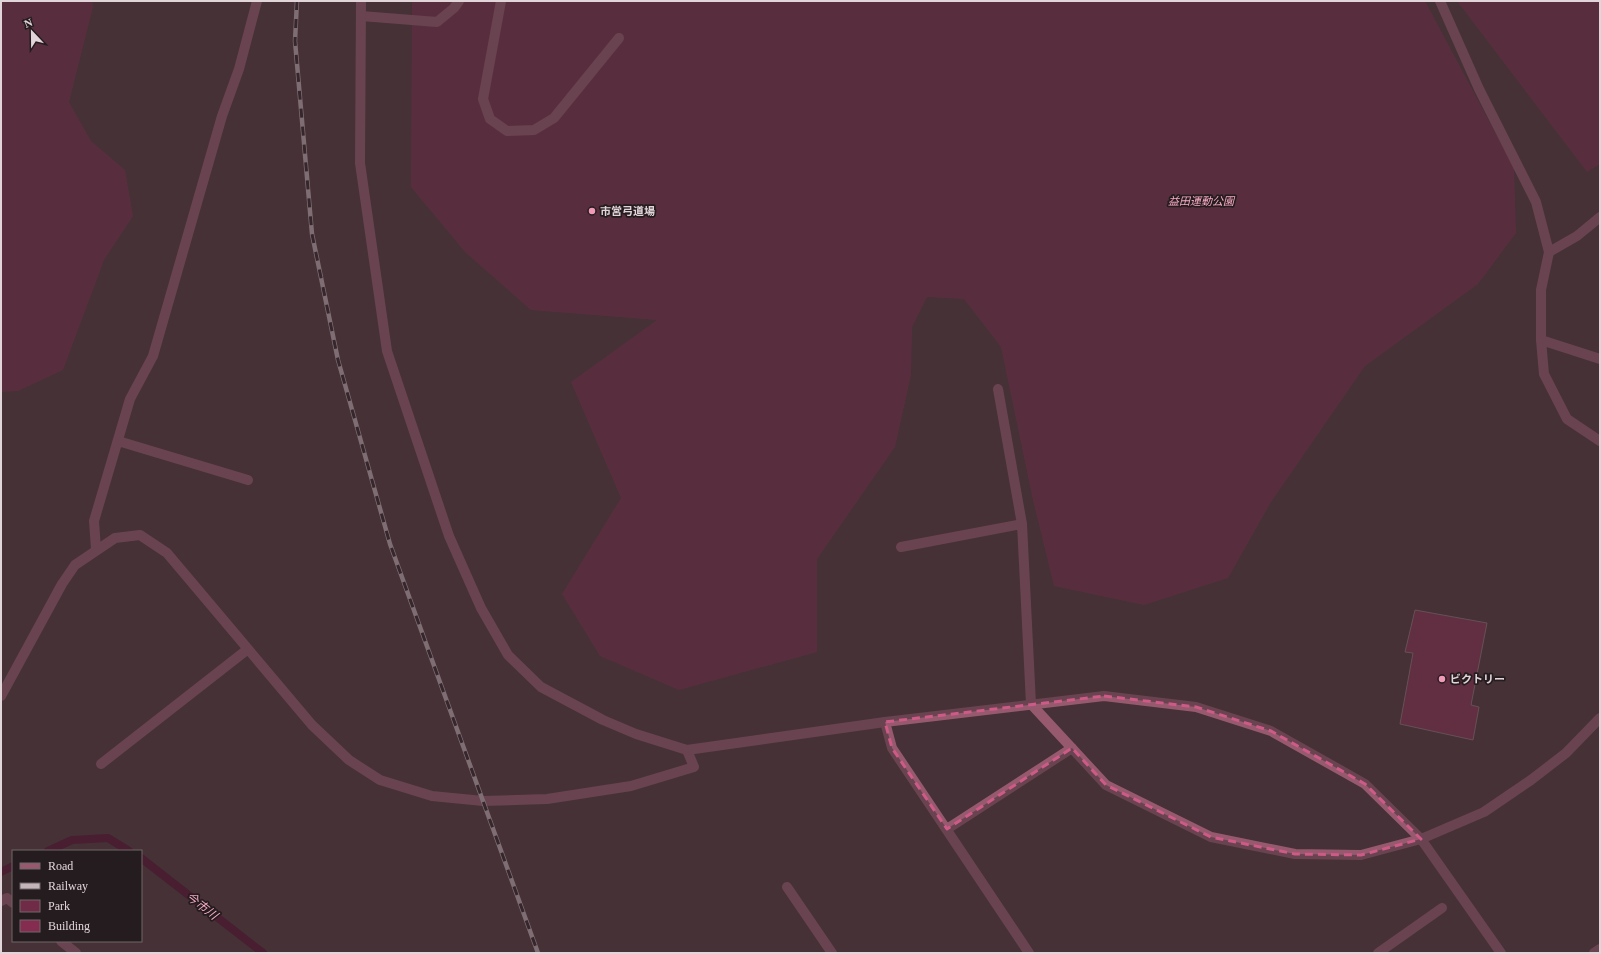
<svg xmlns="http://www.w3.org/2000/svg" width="1601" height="954" font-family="'Times New Roman','Noto Sans JP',serif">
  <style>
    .green { fill: #702c47 }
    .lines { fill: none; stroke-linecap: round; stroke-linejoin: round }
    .stream { stroke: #4c0828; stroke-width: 8 }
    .building { fill: #852c51; stroke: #8d757c }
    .service { stroke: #96596e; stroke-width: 10 }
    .minor { stroke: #96596e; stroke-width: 10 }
    .tertiary { stroke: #96596e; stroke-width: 10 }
    .rail-casing { stroke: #c3b5ba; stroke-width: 4.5 }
    .rail { stroke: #251c1f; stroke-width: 3; stroke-dasharray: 9; stroke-linecap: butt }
    .marked { fill: none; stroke: #cd5a87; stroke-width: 3; stroke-dasharray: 8 5; stroke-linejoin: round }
    .poi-dot { fill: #f09ab7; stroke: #251c1f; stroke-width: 1.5 }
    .labels { text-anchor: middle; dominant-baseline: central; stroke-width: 3.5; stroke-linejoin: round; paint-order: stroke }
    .park-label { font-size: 11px; font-style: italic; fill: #f6aac2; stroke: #251c1f }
    .poi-label { font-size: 11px; font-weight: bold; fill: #e2d5d9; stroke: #251c1f; text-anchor: start }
    .water-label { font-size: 12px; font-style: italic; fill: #f5a9c2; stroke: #251c1f }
  </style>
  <rect width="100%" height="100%" fill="#453137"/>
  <path class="green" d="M1,1h91l1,6 -24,95 22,39 34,29 8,46 -29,44 -41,110 -45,21 -17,1z
    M412,1h1013l89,167 2,65 -38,51 -113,82 -94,136 -43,76 -84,27 -90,-19 -21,-86 -32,-153 -37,-48 -37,-2 -15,30 -1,48 -16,72 -78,112v93l-138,38 -79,-34 -38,-62 59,-96 -50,-116 86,-62 -126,-10 -66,-58 -54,-65z
    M1457,1h143v163l-13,8z"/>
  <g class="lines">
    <path class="stream" d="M48,851l24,-11 36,-2 21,13
      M141,858l122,95
      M1,872l12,-6"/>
  </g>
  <path class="building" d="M1415,610l72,13 -16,82 8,2 -6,33 -73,-16 13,-71 -8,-1z"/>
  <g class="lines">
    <path class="service" d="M501,1l-18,98 7,20 17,12 27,-1 20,-12 65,-80"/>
    <path class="minor" d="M1440,1l39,88 57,113 13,50 -8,38v50l3,34 23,45 33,22
      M361,16l76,6 17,-14 5,-7
      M1549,252l28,-16 23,-19
      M1541,340l59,19
      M998,389l24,135 9,180 75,81 105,52 84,17 66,1 60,-16 63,-27 47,-32 35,-27 34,-35
      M118,441l130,39
      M901,547l121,-23
      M96,549l-2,-28 36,-122 23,-43 69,-240 17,-47 18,-68
      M1,696l61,-112 13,-19 40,-27 25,-3 27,18 145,172 37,35 31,20 52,16 51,5 64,-2 84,-13 63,-19 -7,-17
      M885,722l7,26 137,205
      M101,764l147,-115
      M947,829l125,-81
      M787,887l45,66
      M1,901l6,-3 6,5
      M61,941l15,12
      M1378,953l64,-45
      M1594,953l6,-4"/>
    <path class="tertiary" d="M361,1l-1,162 27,188 62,185 32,72 27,47 33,32 62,33 33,14 51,16 198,-28 219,-26 92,11 75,24 94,53 56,55 80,114"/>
    <g class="rail-casing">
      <path id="rail" d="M297,1l-2,40 17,193 26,126 52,184 148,409"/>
    </g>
    <use href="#rail" class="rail"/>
  </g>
  <path d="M0 0H1601V954H0ZM1104,696l92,11 75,24 94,53 56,55 -60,16 -66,-1 -84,-17 -105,-52 -34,-37 -125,81 -55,-81 -7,-26z" fill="#453137" fill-opacity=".55" fill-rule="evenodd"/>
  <path class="marked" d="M1104,696l92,11 75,24 94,53 56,55 -60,16 -66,-1 -84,-17 -105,-52 -34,-37 -125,81 -55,-81 -7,-26z"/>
  <g class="poi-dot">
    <circle cx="592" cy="211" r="4"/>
    <circle cx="1442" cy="679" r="4"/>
  </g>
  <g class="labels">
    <g class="park-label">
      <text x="1201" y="201">益田運動公園</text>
    </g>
    <g class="poi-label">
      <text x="600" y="211">市営弓道場</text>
      <text x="1450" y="679">ビクトリー</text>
    </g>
    <g class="water-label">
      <text transform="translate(202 906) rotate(38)">今市川</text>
    </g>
  </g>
  <rect width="1601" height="954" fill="none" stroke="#e2d5d9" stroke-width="4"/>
  <rect x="12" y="850" width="130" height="92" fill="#251c1f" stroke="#716669"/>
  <rect x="20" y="863" width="20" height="6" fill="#96596e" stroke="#716669"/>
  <text x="48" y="870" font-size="12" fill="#e2d5d9">Road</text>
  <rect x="20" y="883" width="20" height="6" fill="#c3b5ba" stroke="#716669"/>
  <text x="48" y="890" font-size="12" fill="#e2d5d9">Railway</text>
  <rect x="20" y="900" width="20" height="12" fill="#702c47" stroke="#716669"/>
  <text x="48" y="910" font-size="12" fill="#e2d5d9">Park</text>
  <rect x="20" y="920" width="20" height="12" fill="#852c51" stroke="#716669"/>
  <text x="48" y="930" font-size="12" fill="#e2d5d9">Building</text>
  <g transform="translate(32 32) rotate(338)" stroke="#251c1f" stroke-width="3" paint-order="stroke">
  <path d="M0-3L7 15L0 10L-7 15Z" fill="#e2d5d9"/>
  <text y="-6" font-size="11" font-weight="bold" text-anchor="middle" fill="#e2d5d9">N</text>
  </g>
</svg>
